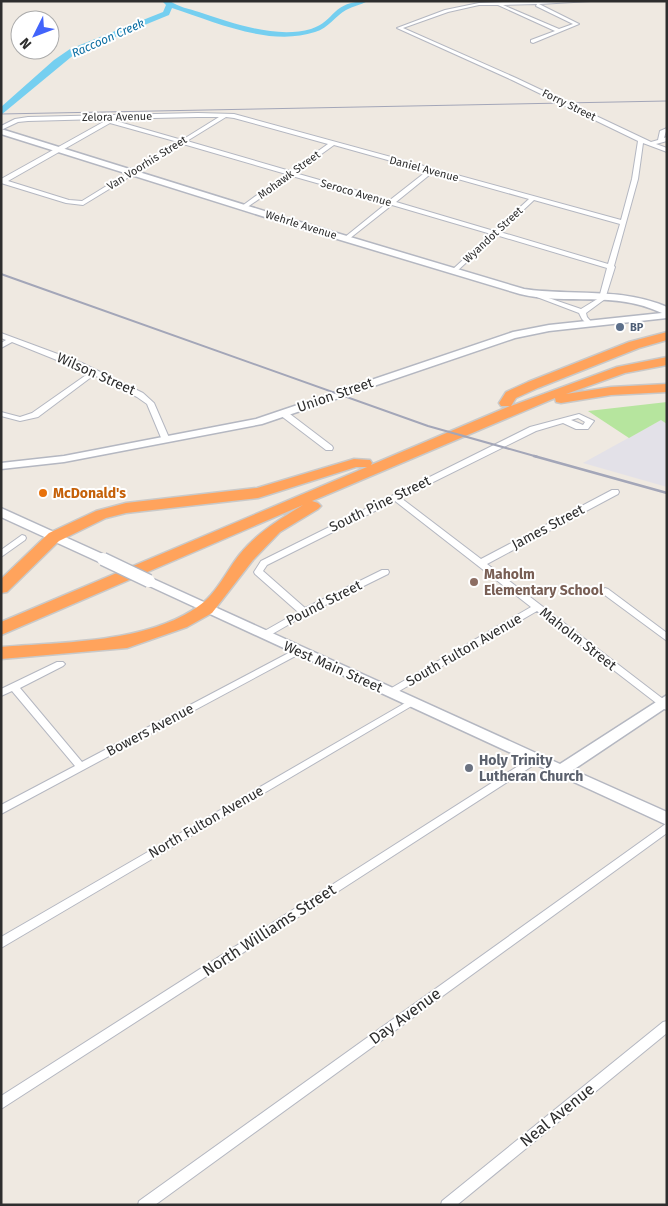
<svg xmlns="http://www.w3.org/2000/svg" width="668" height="1206" font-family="'Fira Sans',sans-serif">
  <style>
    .industrial { fill: #e3e1e8 }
    .green { fill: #b6e59e }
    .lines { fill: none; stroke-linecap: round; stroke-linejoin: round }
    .river { fill: #75cff0; fill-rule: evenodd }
    .street-casing { stroke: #b4b7c1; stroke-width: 2 }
    .secondary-casing { stroke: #b4b7c1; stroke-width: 3 }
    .highway-casing { stroke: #c9c9c9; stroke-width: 3 }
    .street { fill: #fff; fill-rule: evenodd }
    .secondary { fill: #fff; fill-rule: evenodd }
    .highway { fill: #ffa35c; fill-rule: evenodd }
    .rail-far2 { stroke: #a3a6b8; stroke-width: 1 }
    .rail-far1 { stroke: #a3a6b8; stroke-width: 2 }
    .rail { stroke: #a3a6b8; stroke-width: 2.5 }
    .secondary-bridge-casing { stroke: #b4b7c1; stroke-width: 15; stroke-linecap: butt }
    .secondary-bridge { stroke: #fff; stroke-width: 12 }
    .service-dot { fill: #5c6f8a; stroke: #fff; stroke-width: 2 }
    .food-dot { fill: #e8710a; stroke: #fff; stroke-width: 2 }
    .education-dot { fill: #8d6e63; stroke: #fff; stroke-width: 2 }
    .worship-dot { fill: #6b7280; stroke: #fff; stroke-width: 2 }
    .labels { text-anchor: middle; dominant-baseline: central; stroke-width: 4; stroke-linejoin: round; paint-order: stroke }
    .far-street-label { font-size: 11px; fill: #2e2e2e; stroke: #fff }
    .far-service-label { font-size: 11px; font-weight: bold; fill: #4e5e75; stroke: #fff; text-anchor: start }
    .far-water-label { font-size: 12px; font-style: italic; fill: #0d6fa3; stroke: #fff }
    .street-label { font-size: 14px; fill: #2e2e2e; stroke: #fff }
    .food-label { font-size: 14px; font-weight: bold; fill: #c56008; stroke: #fff; text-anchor: start }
    .education-label { font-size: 14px; font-weight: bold; fill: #785e54; stroke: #fff; text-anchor: start }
    .worship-label { font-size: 14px; font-weight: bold; fill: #5b616d; stroke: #fff; text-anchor: start }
    .near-street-label { font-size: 16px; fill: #2e2e2e; stroke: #fff }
  </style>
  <rect width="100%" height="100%" fill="#efe9e1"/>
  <path class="industrial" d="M661,420l6,4v63l-84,-24z"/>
  <path class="green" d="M667,402v22l-6,-4 -32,18 -41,-27z"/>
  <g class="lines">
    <path class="river" d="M162,1h8c8,6 20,8 29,11 34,11 76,27 112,17 25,-8 20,-28 57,-28 -7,4 -15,5 -22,9 -11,6 -17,18 -31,22 -45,15 -100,-10 -143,-24l-3,7 -93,38 -75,62v-8l53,-47 16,-11 93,-37 3,-7z"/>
    <g class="street-casing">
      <path id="street" d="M528,1h63l-52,3 40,20 -46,19 -2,-1v-2l24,-9 -57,-26h-19l-31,7 -45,16 113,50 135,64 7,-2 2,-9 7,-3 -3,10 3,-1v4l-11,3 11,4v4l-24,-9 -5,36 -24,87 1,1 -10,32 -19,14 1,4 6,7 -1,1h-4l-6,-6 -3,-6 -50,-19 1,-1h4l47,16 18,-11 8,-30 -111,-33 -40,37h-4v-2l39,-36 -99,-29 -43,34h-4v-2l42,-34 -95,-27 -46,32h-4v-2l44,-32 -103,-30 -100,61 -17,-2 -65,-20v-4l104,-58 -4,-2 -73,2 -10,1 -17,8v-4l14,-7 13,-2 170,-4 36,1 387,106 11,-41 6,-38 -126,-61 -115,-52 48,-18 34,-7zM537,4l-1,2 37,18 -14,5 -56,-24zM198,117h21l-37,23 -73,-21zM226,117l8,1 94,26 -38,27 -103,-30zM110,123l68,19 -96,59 -13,-1 -61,-19zM334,145l93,26 -37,29 -95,-27zM433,172l96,27 -35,32 -98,-29zM534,200l86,24 -12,40 -108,-32z
        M1,333l81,30 61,30 11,10 16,37 -4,2 -4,-2 -15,-36 -10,-7 -43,-22 -56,42 -18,4 -19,-5v-4l19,5 12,-4 57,-40 -77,-31 -11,6v-5l5,-3 -5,-2z
        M280,411h6l46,35 1,2 -1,2h-6l-46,-35 -1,-2z
        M579,414l15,7 -6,8h-12l-13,-6 -27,8 -135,67 80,61 131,-69h6l1,2 -1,2 -131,70 180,138v8l-3,-1 -127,-98 -143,83h-6l-2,-2 2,-2 143,-83 -136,-106 -128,64 -4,6 42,37 77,-38h6l1,2 -1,2 -81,40 -40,23h-6l-1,-2 1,-2 37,-21 -43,-38 -1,-2 7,-11 269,-134zM578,418l7,4 -2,3 -12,-5z
        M22,535l3,1 1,2 -1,2 -24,17v-7z
        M605,588l3,1 59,44v8l-65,-48 -1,-2z
        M298,648l3,1 2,2 -2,2 -300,161v-9l74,-39 -63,-75 -11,5v-7l56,-27h6l2,2 -2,2 -43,22 62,74z
        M412,699l3,1 2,2 -2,2 -414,244v-11z
        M537,754l3,1 2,3 -2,3 -539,348v-13z
        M667,823v10l-512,372h-17l1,-4z
        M667,1021v12l-210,172h-16l1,-4 221,-179z"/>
    </g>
    <g class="secondary-casing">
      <path id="secondary" d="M1,129l289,90 234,70c48,7 97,-2 143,18v11l-118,13 -34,7 -253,86 -198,38 -63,7v-6l63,-7 192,-37 257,-87 36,-7 113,-12c-49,-23 -93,-7 -142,-19l-236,-71 -283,-89z
        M1,508l106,48 2,3 -6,4 -4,-1 -98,-45z
        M149,577l411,187 107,-69v12l-94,63 94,42v13l-522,-241 -2,-3z"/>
    </g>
    <g class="highway-casing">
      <path id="highway" d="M667,332v8l-28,8 -101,40 -22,10 -5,8 106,-39 50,-10v8l-42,8 -59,21 45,-7 56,-3v8l-56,3 -50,8 -5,-1 -1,-4 -243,103 6,2 3,3 -3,3 -38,23 -27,28 -41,53 -25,14 -60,21 -126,11v-12c62,-5 148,-4 199,-42 17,-12 27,-35 40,-51 17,-21 40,-35 63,-49l-302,130v-13l366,-155h-11l-98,31 -132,15 -20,5 -47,23 -52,51 -6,1v-14l48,-46 47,-22 30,-8 131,-15 97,-29 16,1 2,3 -1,2 139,-59h-9l-2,-3 7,-11 22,-10 101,-40z"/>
    </g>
    <use href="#street" class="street"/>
    <use href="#secondary" class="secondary"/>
    <use href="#highway" class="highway"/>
    <path class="rail-far2" d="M1,114l666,-13"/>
    <path class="rail-far1" d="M1,274l427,152 110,31"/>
    <path class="rail" d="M534,456l133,37"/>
    <g class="secondary-bridge-casing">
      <path id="secondary-bridge" d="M103,559l46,22"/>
    </g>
    <use href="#secondary-bridge" class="secondary-bridge"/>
  </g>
  <circle class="service-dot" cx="620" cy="327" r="5"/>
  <circle class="food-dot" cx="43" cy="493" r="5"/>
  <circle class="education-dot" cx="474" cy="582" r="5"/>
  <circle class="worship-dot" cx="469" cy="768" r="5"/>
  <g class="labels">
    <g class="far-street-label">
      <text transform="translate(569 105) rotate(26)">Forry Street</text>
      <text transform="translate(117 117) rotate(-1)">Zelora Avenue</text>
      <text transform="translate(147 163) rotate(-32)">Van Voorhis Street</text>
      <text transform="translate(424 169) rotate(15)">Daniel Avenue</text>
      <text transform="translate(289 175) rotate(-36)">Mohawk Street</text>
      <text transform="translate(356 193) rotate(16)">Seroco Avenue</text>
      <text transform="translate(301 225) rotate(17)">Wehrle Avenue</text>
      <text transform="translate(493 235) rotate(-43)">Wyandot Street</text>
    </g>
    <g class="far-service-label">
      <text x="630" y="327">BP</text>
    </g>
    <g class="far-water-label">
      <text transform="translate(108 38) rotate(-24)">Raccoon Creek</text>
    </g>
    <g class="street-label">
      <text transform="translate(96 374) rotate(24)">Wilson Street</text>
      <text transform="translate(335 395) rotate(-19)">Union Street</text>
      <text transform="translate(380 504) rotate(-26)">South Pine Street</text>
      <text transform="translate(548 527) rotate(-28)">James Street</text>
      <text transform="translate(324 603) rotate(-27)">Pound Street</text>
      <text transform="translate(578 639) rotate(38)">Maholm Street</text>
      <text transform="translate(464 650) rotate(-30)">South Fulton Avenue</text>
      <text transform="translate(333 667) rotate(24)">West Main Street</text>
      <text transform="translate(150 730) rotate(-28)">Bowers Avenue</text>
      <text transform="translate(206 822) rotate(-30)">North Fulton Avenue</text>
    </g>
    <g class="food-label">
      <text x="53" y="493">McDonald's</text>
    </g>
    <g class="education-label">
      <text x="484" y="574">Maholm<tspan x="484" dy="16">Elementary School</tspan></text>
    </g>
    <g class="worship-label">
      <text x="479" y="760">Holy Trinity<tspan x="479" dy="16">Lutheran Church</tspan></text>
    </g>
    <g class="near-street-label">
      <text transform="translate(269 930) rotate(-33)">North Williams Street</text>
      <text transform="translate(405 1016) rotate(-36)">Day Avenue</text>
      <text transform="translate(557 1115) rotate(-39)">Neal Avenue</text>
    </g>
  </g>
  <rect width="668" height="1206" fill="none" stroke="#2e2e2e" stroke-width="5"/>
  <g transform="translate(35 35) rotate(228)"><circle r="24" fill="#ffffff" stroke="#ababab"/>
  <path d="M0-4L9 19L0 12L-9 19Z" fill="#4264fb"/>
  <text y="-8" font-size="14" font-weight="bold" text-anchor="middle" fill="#2e2e2e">N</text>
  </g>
</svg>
